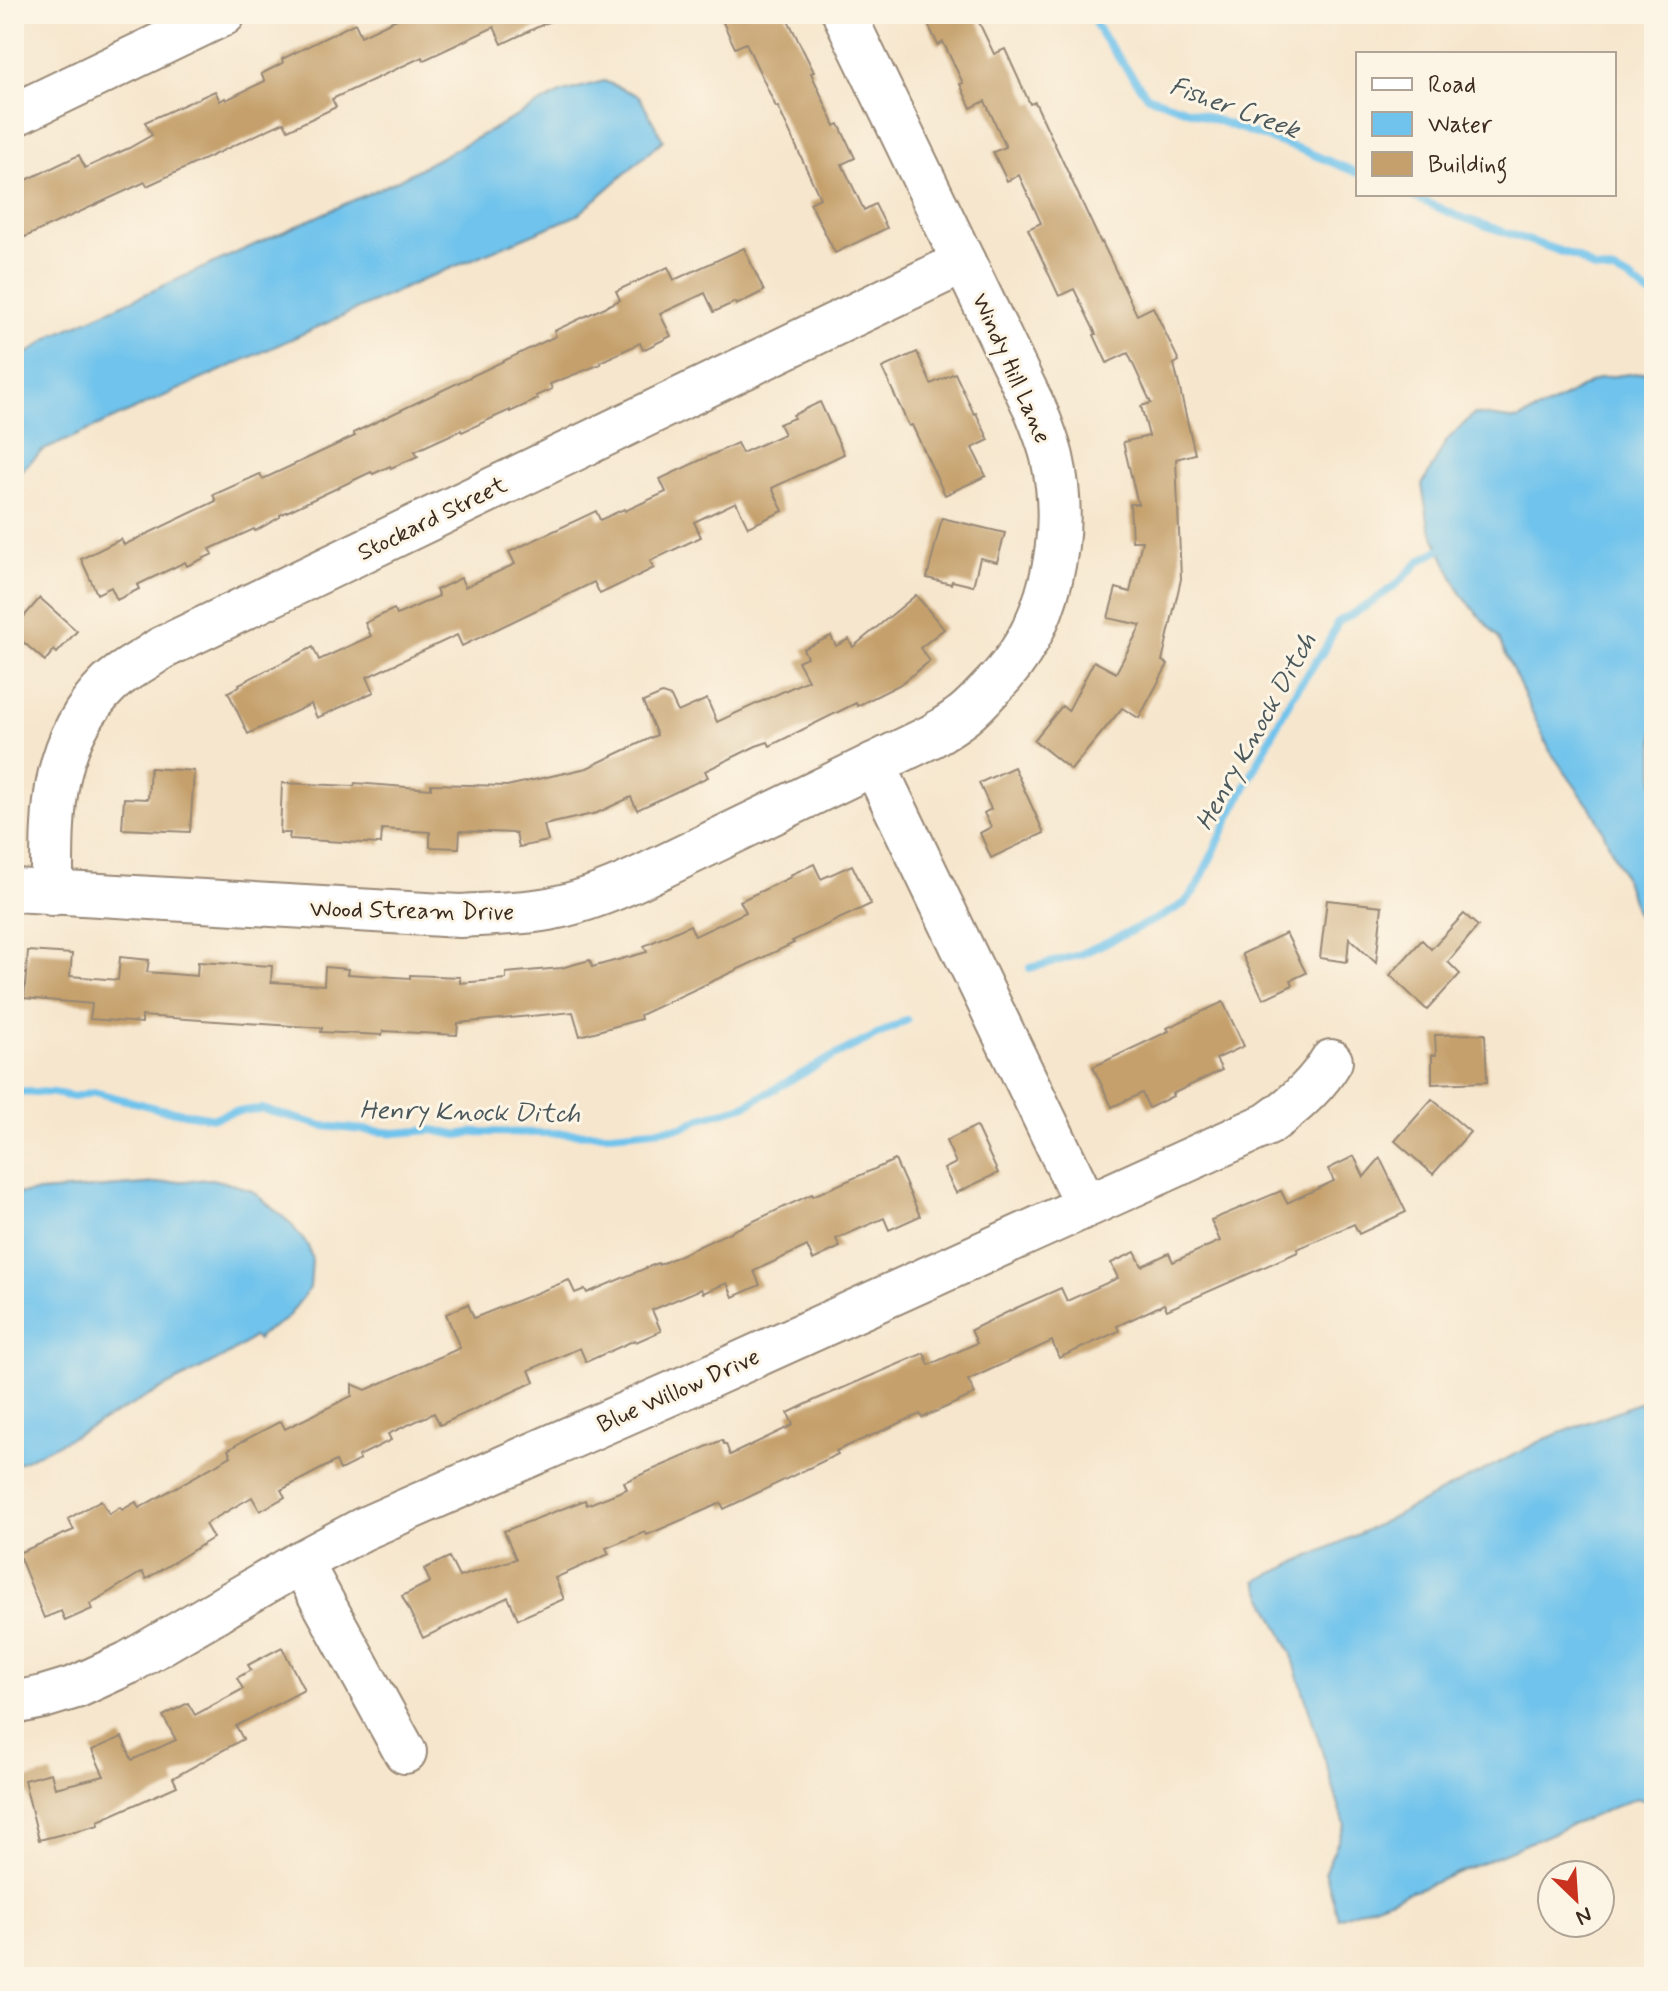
<svg xmlns="http://www.w3.org/2000/svg" width="1668" height="1991" font-family="Mynerve,sans-serif">
<style>
.water{fill:#70c3ec;stroke:#567685;stroke-width:2}
.lines{fill:none;stroke-linecap:round;stroke-linejoin:round}
.stream{stroke:#70c3ec;stroke-width:8}
.building{fill:#c5a06c}
.minor-casing{stroke:#988876;stroke-width:46}
.minor{stroke:#fff;stroke-width:42}
.labels{text-anchor:middle;stroke-width:6;stroke-linejoin:round;paint-order:stroke}
.street-label{font-size:24px;fill:#3b2a1e;stroke:#fcf5e5}
.water-label{font-size:26px;font-style:italic;fill:#4b585c;stroke:#fcf5e5}
</style>
<rect width="100%" height="100%" fill="#fcf5e5"/>
<filter id="ink" filterUnits="userSpaceOnUse"><feTurbulence type="fractalNoise" baseFrequency=".0125" numOctaves="2"/><feDisplacementMap in="SourceGraphic" scale="16" xChannelSelector="R" yChannelSelector="G"/><feConvolveMatrix kernelMatrix="1 2 1 2 8 2 1 2 1" color-interpolation-filters="sRGB"/></filter>
<filter id="wash" filterUnits="userSpaceOnUse"><feTurbulence type="fractalNoise" baseFrequency=".006" numOctaves="4" result="noise"/><feDisplacementMap in="SourceGraphic" scale="32" xChannelSelector="R" yChannelSelector="G"/><feGaussianBlur stdDeviation="1.8" result="paint"/><feColorMatrix in="noise" values="0 0 0 0 0 0 0 0 0 0 0 0 0 0 0 0 0 1.4 0 .05"/><feComposite in="paint" operator="in"/></filter>
<g filter="url(#wash)">
<rect width="100%" height="100%" fill="#f6e6cd"/>
<g class="water">
<polygon points="604,81 639,96 663,140 578,215 420,281 42,451 14,477 14,363 54,335 396,181 560,93"/>
<polygon points="1654,371 1654,964 1624,877 1596,816 1550,751 1498,638 1461,594 1429,526 1422,485 1447,440 1474,414 1517,420 1552,404 1599,378"/>
<path d="M211 1179 236 1185 252 1191 290 1223 308 1246 312 1260 310 1288 286 1319 260 1335 258 1340 253 1337C228 1358 195 1371 167 1386 117 1413 66 1442 14 1465V1194Z"/>
<polygon points="1654,1397 1654,1803 1636,1798 1428,1885 1338,1918 1325,1871 1345,1825 1291,1652 1256,1581 1367,1530 1545,1439"/>
</g>
<g class="lines">
<g class="stream">
<polyline points="1091,14 1101,34 1147,96 1302,150 1358,173"/>
<polyline points="1407,194 1455,215 1577,257 1594,269 1614,272 1631,280 1648,294 1654,293"/>
<polyline points="1030,968 1079,955 1163,916 1185,903 1197,887 1229,819 1291,698 1326,647 1338,622 1368,605 1397,584 1420,561 1449,544"/>
<polyline points="14,1091 54,1093 74,1097 94,1092 160,1109 214,1118 231,1112 262,1109 323,1126 395,1133 433,1130 458,1135 475,1132 611,1134 684,1127 701,1118 744,1106 834,1056 907,1020"/>
</g>
</g>
<g id="blocks">
<g class="building">
<polygon points="407,14 565,14 502,44 494,27 424,60 422,57 332,99 336,107 288,130 284,122 147,186 145,182 14,242 14,186 79,155 85,168 129,148 152,135 145,122 215,91 220,101 225,98 226,100 265,81 261,74 283,63 282,59 355,23 361,36"/>
<polygon points="719,14 785,14 814,72 811,73 835,126 839,124 855,158 842,164 864,210 875,204 887,228 835,253 810,203 820,198 778,107 776,107 746,43 735,48"/>
<polygon points="923,14 975,14 994,54 1005,49 1030,104 1035,102 1101,243 1102,242 1137,315 1153,307 1179,361 1174,364 1195,454 1176,459 1181,579 1162,661 1168,664 1139,718 1122,708 1071,770 1034,740 1062,706 1068,711 1094,661 1116,673 1141,625 1108,618 1116,588 1130,592 1142,541 1132,541 1130,504 1138,504 1123,442 1149,436 1141,406 1151,403 1128,353 1107,363 1094,335 1096,334 1074,289 1059,296 1028,229 1041,223 1019,175 1007,181 993,152 1006,147 985,101 971,108 960,84 963,83 943,42 938,45"/>
<polygon points="744,248 764,291 736,305 735,302 714,312 705,293 660,314 671,336 643,350 640,343 600,362 601,364 550,384 552,389 536,396 538,399 510,412 510,410 462,432 461,430 415,451 418,456 391,468 390,466 373,474 371,472 280,515 280,517 255,531 254,529 210,549 213,554 187,566 185,562 137,585 139,589 117,600 111,587 97,594 81,559 121,539 124,545 216,501 213,495 260,474 263,479 355,436 353,433 556,336 554,331 620,300 616,291 668,267 674,280"/>
<polygon points="917,352 931,384 955,373 974,414 976,413 989,440 972,448 986,476 945,495 912,425 909,426 882,368"/>
<polygon points="820,402 844,454 772,488 783,511 748,527 736,502 694,522 701,537 650,561 654,568 600,594 594,582 462,646 457,635 367,677 374,692 317,718 311,704 248,734 228,692 240,686 239,684 313,647 319,660 371,636 365,623 394,609 397,615 439,596 436,590 461,578 465,587 515,564 509,552 596,511 600,520 624,509 625,511 666,492 660,479 737,443 742,453 784,434 779,424 794,418 793,415"/>
<polygon points="942,518 1005,533 997,562 980,558 973,586 952,581 951,584 927,578"/>
<polygon points="916,595 944,629 920,648 930,661 899,685 857,706 856,703 770,746 768,742 756,746 705,771 708,777 637,810 631,797 597,813 544,825 548,841 519,847 516,833 460,831 459,848 430,847 430,832 382,829 381,844 289,839 290,833 280,833 282,783 354,786 355,783 431,789 431,784 507,786 587,768 657,735 643,702 662,694 671,697 678,712 707,699 717,722 808,680 798,661 807,657 803,649 831,636 836,646 849,639 853,647"/>
<polygon points="40,598 77,631 57,653 54,650 45,661 14,634 14,628"/>
<polygon points="1014,767 1044,833 991,858 980,833 991,827 984,813 991,809 979,783"/>
<polygon points="150,768 194,771 190,832 122,829 124,798 148,799"/>
<polygon points="814,864 821,879 852,865 871,904 792,941 794,943 640,1015 641,1019 580,1036 573,1012 458,1023 457,1035 383,1031 382,1035 321,1032 322,1028 142,1016 142,1023 90,1019 92,1004 24,998 28,951 72,954 70,976 118,980 120,957 149,960 147,972 197,976 198,962 272,966 271,982 324,985 325,967 348,969 347,974 410,978 410,975 460,977 460,983 506,979 506,973 561,968 590,960 592,967 647,952 644,946 690,925 695,936 746,912 740,901 791,877 790,875"/>
<polygon points="1327,900 1382,906 1376,963 1349,938 1347,962 1320,958"/>
<polygon points="1464,914 1478,926 1448,962 1460,974 1427,1010 1390,975 1422,940 1431,949"/>
<polygon points="1286,933 1306,973 1291,980 1293,985 1263,999 1242,954"/>
<polygon points="1223,1002 1244,1046 1216,1059 1222,1070 1172,1094 1173,1096 1149,1108 1142,1093 1112,1107 1093,1067 1169,1031 1167,1028"/>
<polygon points="1485,1034 1487,1082 1432,1084 1432,1055 1436,1055 1435,1035"/>
<polygon points="1432,1099 1470,1132 1433,1174 1395,1141"/>
<polygon points="976,1126 998,1173 956,1193 944,1169 956,1163 946,1141"/>
<polygon points="1354,1156 1364,1177 1380,1158 1406,1212 1359,1234 1354,1224 1297,1249 1298,1252 1167,1310 1164,1304 1117,1326 1119,1331 1059,1358 1052,1341 968,1380 975,1394 922,1418 920,1414 836,1451 838,1454 724,1509 721,1503 647,1535 645,1532 606,1548 609,1554 555,1578 564,1599 518,1619 508,1597 423,1638 402,1596 430,1582 424,1569 449,1557 459,1577 516,1559 504,1531 585,1500 587,1505 627,1489 624,1482 722,1440 724,1444 726,1444 730,1455 793,1425 788,1413 815,1400 924,1353 929,1365 977,1343 971,1330 1016,1308 1061,1288 1067,1301 1118,1278 1111,1263 1135,1252 1142,1266 1169,1253 1173,1262 1220,1241 1211,1220 1281,1191 1287,1203 1334,1181 1328,1169"/>
<polygon points="895,1160 920,1216 889,1230 884,1218 836,1239 840,1247 813,1260 807,1246 754,1271 760,1285 733,1297 727,1283 703,1293 701,1289 652,1310 661,1331 636,1342 635,1340 586,1362 580,1348 529,1370 534,1382 440,1425 434,1413 388,1434 391,1440 359,1456 360,1460 340,1470 336,1461 281,1490 285,1497 260,1511 252,1497 205,1524 213,1538 146,1579 142,1572 90,1604 92,1609 65,1621 61,1611 44,1618 18,1553 74,1530 68,1519 101,1500 109,1514 120,1507 122,1510 136,1502 139,1508 231,1456 228,1450 239,1443 281,1421 285,1429 352,1396 352,1384 366,1390 460,1348 446,1314 468,1304 474,1318 569,1280 575,1293 585,1289 587,1293 658,1263 659,1265 812,1194 813,1196"/>
<polygon points="282,1647 304,1690 236,1726 243,1739 173,1778 177,1786 98,1821 99,1825 39,1840 24,1780 51,1773 55,1788 104,1776 92,1750 122,1737 132,1760 176,1740 163,1716 188,1703 195,1715 243,1689 237,1678 251,1670 248,1665"/>
</g>
</g>
</g>
<g filter="url(#ink)">
<use href="#blocks" fill-opacity="0" stroke="#988876" stroke-width="2"/>
<g class="lines">
<g class="minor-casing">
<g id="minor">
<polyline points="14,115 224,14"/>
<polyline points="874,764 1086,1205"/>
<path d="M14 890 460 916C488 914 515 914 542 910 576 905 609 892 639 878L932 736C941 730 950 725 958 719 972 710 982 697 993 686 1051 628 1070 535 1052 457 1048 441 1042 426 1036 411L844 14"/>
<path d="M52 894C52 816 49 743 109 684 126 668 143 662 160 649L964 262"/>
<polyline points="301,1562 405,1752"/>
<path d="M14 1703 43 1697 76 1687 128 1663 301 1562 363 1529 711 1376 1268 1124C1292 1107 1316 1087 1331 1061"/>
</g>
</g>
<use href="#minor" class="minor"/>
</g>
</g>
<g class="labels">
<g class="street-label">
<text transform="translate(1012 368) rotate(66)" y="8">Windy Hill Lane</text>
<text transform="translate(432 518) rotate(-26)" y="8">Stockard Street</text>
<text transform="translate(412 910) rotate(1)" y="8">Wood Stream Drive</text>
<text transform="translate(678 1390) rotate(-24)" y="8">Blue Willow Drive</text>
</g>
<g class="water-label">
<text transform="translate(1235 107) rotate(20)" y="9">Fisher Creek</text>
<text transform="translate(1255 731) rotate(-61)" y="9">Henry Knock Ditch</text>
<text transform="translate(470 1111) rotate(1)" y="9">Henry Knock Ditch</text>
</g>
</g>
<rect width="1668" height="1991" fill="none" stroke="#fcf5e5" stroke-width="48"/>
<rect x="1356" y="52" width="260" height="144" fill="#fcf5e5" stroke="#afa495" stroke-width="2"/>
<rect x="1372" y="78" width="40" height="12" fill="#ffffff" stroke="#afa495" stroke-width="2"/>
<text x="1428" y="92" font-size="24" fill="#3b2a1e">Road</text>
<rect x="1372" y="112" width="40" height="24" fill="#70c3ec" stroke="#afa495" stroke-width="2"/>
<text x="1428" y="132" font-size="24" fill="#3b2a1e">Water</text>
<rect x="1372" y="152" width="40" height="24" fill="#c5a06c" stroke="#afa495" stroke-width="2"/>
<text x="1428" y="172" font-size="24" fill="#3b2a1e">Building</text>
<g transform="translate(1576 1899) rotate(155)"><circle r="38" fill="#fcf5e5" stroke="#afa495" stroke-width="2"/>
<path d="M0-6L14 30L0 20L-14 30Z" fill="#c8321e"/>
<text y="-12" font-size="22" font-weight="bold" text-anchor="middle" fill="#3b2a1e">N</text>
</g>
</svg>
